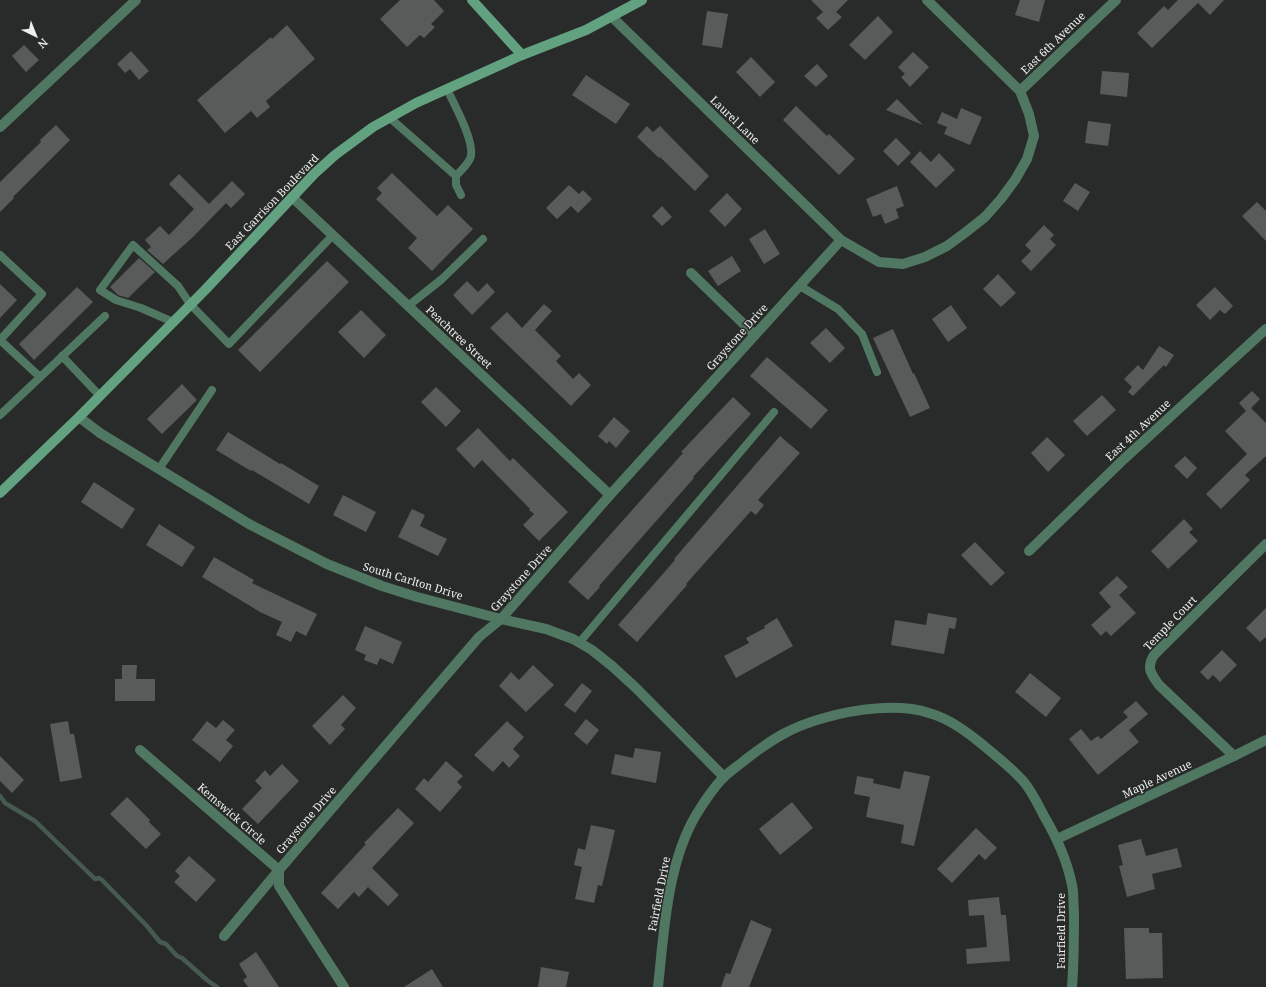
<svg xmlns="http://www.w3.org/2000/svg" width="1266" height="987" font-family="'Noto Serif',serif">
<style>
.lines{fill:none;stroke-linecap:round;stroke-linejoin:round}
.stream{stroke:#475a50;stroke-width:4.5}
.building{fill:#585b59}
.lane{stroke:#507762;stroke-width:8}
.street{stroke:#507762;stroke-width:10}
.secondary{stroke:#62a281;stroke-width:10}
.labels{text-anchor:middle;stroke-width:3;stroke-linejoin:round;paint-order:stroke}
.street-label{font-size:11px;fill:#edefee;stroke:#282b29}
</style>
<rect width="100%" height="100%" fill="#282b29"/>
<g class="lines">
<polyline class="stream" points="0,796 5,803 35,821 95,879 99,878 102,880 146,925 160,942 166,944 177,956 182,958 207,980 217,987"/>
</g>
<g class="building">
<polygon points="400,0 434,0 444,11 431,24 435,27 424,38 420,35 407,47 380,19"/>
<polygon points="811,0 848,0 836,12 842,17 828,30 816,18 823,12"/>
<polygon points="1020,0 1045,0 1039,22 1015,15"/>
<polygon points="1178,0 1224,0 1210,15 1198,3 1152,48 1137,33 1164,6 1168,10"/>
<polygon points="707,11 728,14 722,48 702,45"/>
<polygon points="878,16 893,32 865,60 849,45"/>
<polygon points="287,25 315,59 266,101 270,107 257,118 251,111 225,133 197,100 271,37 272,39"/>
<polygon points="24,45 39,60 26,72 12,56"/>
<polygon points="131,51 149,71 139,80 130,69 125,73 117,64"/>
<polygon points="913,52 929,67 910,87 901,77 905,74 898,67"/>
<polygon points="751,57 775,82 760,97 736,72"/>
<polygon points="817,64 828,76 816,87 804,76"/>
<polygon points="1102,71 1129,73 1127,97 1100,94"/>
<polygon points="586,75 630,104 616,124 572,95"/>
<polygon points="897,99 923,125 886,110"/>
<polygon points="796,106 827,136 829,134 855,159 839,175 783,120"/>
<polygon points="961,108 982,117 970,145 944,134 947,127 937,123 942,112 957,119"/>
<polygon points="1088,121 1111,124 1108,146 1085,143"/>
<polygon points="56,125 70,140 13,197 14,198 0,212 0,182 41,142 40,140"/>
<polygon points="647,126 653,132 660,126 709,176 695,191 660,157 659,158 637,137"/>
<polygon points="896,138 911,153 898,166 883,151"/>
<polygon points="920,151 931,162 939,153 955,170 936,188 910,162"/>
<polygon points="392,173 437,216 448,205 473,229 432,271 408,248 417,238 376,199 382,193 377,188"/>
<polygon points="179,174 209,204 232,181 245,194 231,208 226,203 194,236 163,264 147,250 151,247 145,240 160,226 169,235 194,209 169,184"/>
<polygon points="1075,183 1090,192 1078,211 1063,201"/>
<polygon points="569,185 579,194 583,190 592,199 578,213 571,206 557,219 546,208"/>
<polygon points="897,186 904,206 896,209 899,218 885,224 881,214 873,217 866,199"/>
<polygon points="727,193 742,209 725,227 709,211"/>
<polygon points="1257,202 1266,211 1266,241 1242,216"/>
<polygon points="662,206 672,217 662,226 652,216"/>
<polygon points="1044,225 1054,235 1050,239 1056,245 1031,271 1021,261 1031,251 1025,245"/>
<polygon points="765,229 780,254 764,264 749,239"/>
<polygon points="732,256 741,271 718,286 708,271"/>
<polygon points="139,258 155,272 128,298 118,295 110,287"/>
<polygon points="327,261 349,282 260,372 238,350"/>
<polygon points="998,274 1016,293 1001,307 983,289"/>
<polygon points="467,281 478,292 487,283 495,292 472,315 453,295"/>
<polygon points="0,284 17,300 0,318"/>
<polygon points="77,287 93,302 34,360 19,344"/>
<polygon points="1215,287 1233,306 1225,314 1220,310 1210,320 1196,305"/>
<polygon points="544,304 552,311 535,330 561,356 556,361 573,379 579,373 591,385 571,406 490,328 507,312 522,328"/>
<polygon points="951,305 967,328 948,342 932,319"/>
<polygon points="361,310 386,335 364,358 338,332"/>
<polygon points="826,328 845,348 830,363 810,343"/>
<polygon points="893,329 913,374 914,373 930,408 910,417 873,338"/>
<polygon points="1159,346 1174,355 1166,367 1164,365 1133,396 1128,392 1132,387 1124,379 1138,365 1143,370"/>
<polygon points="767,357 828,410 811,429 750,376"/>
<polygon points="182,384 197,400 162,434 147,419"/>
<polygon points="436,387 461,411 446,427 421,402"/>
<polygon points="1252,391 1260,399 1251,408 1266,423 1266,456 1245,475 1250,480 1221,509 1206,494 1247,454 1225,431 1246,411 1239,403"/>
<polygon points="1102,395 1116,410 1087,436 1073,421"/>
<polygon points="733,397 751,414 693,477 694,478 599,586 600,587 588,600 568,582 683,453 681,452"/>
<polygon points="614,417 630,431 616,448 609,441 607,444 598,436"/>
<polygon points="478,428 510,461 513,458 568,512 539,541 523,525 534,514 529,510 530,509 482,460 474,468 456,449"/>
<polygon points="228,432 280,464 281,463 319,486 309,504 252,470 251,471 216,450"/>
<polygon points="780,436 800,453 758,500 764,505 756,515 751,511 686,584 687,585 637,642 618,625 675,560 674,559"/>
<polygon points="1047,437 1065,455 1048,472 1031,453"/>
<polygon points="1185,456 1197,468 1187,479 1174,466"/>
<polygon points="94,482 135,509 122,529 81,502"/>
<polygon points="343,495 376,512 366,532 333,515"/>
<polygon points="412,509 425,515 420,526 447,539 438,556 398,537"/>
<polygon points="1184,519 1193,529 1189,532 1198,541 1168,569 1151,551"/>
<polygon points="159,524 195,547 182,567 146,545"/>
<polygon points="975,542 1005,573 991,586 961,555"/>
<polygon points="214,557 254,580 252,583 317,614 306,636 296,631 291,642 276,635 282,622 260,612 202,577"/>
<polygon points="1117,576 1128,587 1119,595 1136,613 1111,636 1106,631 1101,636 1091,625 1111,607 1099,593"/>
<polygon points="1266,608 1266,637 1260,642 1246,628"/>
<polygon points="928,613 957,618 955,629 949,628 944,654 891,645 895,620 926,625"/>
<polygon points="777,618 793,646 736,678 724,656 749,643 746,638 765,628 764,626"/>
<polygon points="365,626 402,642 393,664 380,658 377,665 364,660 366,655 355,650"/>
<polygon points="1222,650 1237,665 1220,682 1213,675 1208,680 1200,672"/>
<polygon points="122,665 137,665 136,679 155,679 155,701 115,701 115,679 122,679"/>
<polygon points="533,665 554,685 526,712 499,686 511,672 519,680"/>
<polygon points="1030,673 1061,698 1046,717 1015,692"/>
<polygon points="582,683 592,691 575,713 564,705"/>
<polygon points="343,695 356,708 341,725 345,729 330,745 312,726"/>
<polygon points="1136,701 1148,714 1129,730 1139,742 1098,775 1069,739 1081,729 1091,741 1098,736 1101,739 1128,717 1123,712"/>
<polygon points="586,719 599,730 587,745 574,734"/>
<polygon points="223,720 235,730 226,740 233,746 220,762 192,740 207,721 216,728"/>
<polygon points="68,721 70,734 74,734 82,778 60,782 50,724"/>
<polygon points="507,721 524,737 513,749 520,756 509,768 503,761 493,772 474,755"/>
<polygon points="635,748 661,752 656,783 611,774 615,754 633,758"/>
<polygon points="0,756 24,780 12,793 0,781"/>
<polygon points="446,761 463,776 457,782 462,787 440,812 415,789 424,778 428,782"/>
<polygon points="282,764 299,781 258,824 242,809 262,788 255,781 265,770 270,776"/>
<polygon points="904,771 930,776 914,846 901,843 904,825 866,817 870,797 854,794 857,776 874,779 873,783 900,789"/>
<polygon points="127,797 150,820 149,822 161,834 146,849 110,814"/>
<polygon points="792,802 813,828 780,855 759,829"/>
<polygon points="398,808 414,823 372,868 399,895 388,906 368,887 359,897 354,892 338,909 321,893 366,844 364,843"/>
<polygon points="591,825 615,830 602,886 598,885 594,903 575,899 582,867 574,865 578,848 585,850"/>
<polygon points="976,828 997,848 985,860 979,854 952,883 937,869"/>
<polygon points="1141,839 1146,856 1177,848 1182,867 1152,874 1155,889 1127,897 1119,866 1123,865 1118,845"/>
<polygon points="189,856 216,880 196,902 174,882 180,876 175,871"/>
<polygon points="999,897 1001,915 1006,915 1010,961 967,964 966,949 987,947 984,915 969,916 968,900"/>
<polygon points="751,920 772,929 749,987 721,987 726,973 730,974"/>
<polygon points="1124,928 1149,928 1149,933 1162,933 1163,978 1126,979"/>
<polygon points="256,952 279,987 248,987 243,980 247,977 239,964"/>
<polygon points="541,967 569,972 566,987 538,987"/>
<polygon points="432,969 443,987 404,987"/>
</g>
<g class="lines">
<g class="lane">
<path d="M447 89C454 104 474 140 471 156 469 164 461 170 456 176V185L461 195"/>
<polyline points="390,118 456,176"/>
<polyline points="0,255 42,294 0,340"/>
<polyline points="800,286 838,309 862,334 877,372"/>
<polyline points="408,306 442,279 483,239"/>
<polyline points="173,322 141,308 116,300 100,290 133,245 178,286 190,304 229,344 333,235"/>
<polyline points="0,340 40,377"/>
<polyline points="62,356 100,396"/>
<polyline points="0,415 105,316"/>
<polyline points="159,469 212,390"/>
<polyline points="579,643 774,412"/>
</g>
<g class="street">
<polyline points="612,17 841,240 879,262 903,264 925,257 947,246 966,232 985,217 1001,199 1015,180 1027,159 1034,136 1029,114 1020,91 927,0"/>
<polyline points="1020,91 1116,0"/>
<polyline points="0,127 136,0"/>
<polyline points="292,197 610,495"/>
<polyline points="691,273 755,335"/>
<polyline points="79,417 100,433 249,524 327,564 382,586 417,597 501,619 546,629 573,639 592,650 612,666 636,688 724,777"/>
<polyline points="1029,551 1124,459 1266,329"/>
<polyline points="140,750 279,870 279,886 344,987"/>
<path d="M1234 756 1159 685C1151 674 1146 668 1154 655L1266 544"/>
<polyline points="1057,839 1234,756 1266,740"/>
<polyline points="224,936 279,870 479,637 501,619 610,495 841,240"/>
<path d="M658 987C664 932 667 864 696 815 704 802 713 788 724 777 730 771 738 766 745 760 772 739 791 727 824 718 855 709 899 703 929 713 950 719 967 732 983 745 997 757 1012 768 1024 782 1032 792 1038 804 1044 816 1057 838 1067 860 1072 885 1074 893 1073 903 1074 912 1074 937 1074 962 1072 987"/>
</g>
<g class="secondary">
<polyline points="472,0 522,55"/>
<polyline points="0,493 79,417 205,290 314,174 335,155 373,127 416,103 522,55 586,30 642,0"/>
</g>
</g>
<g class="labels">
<g class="street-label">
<text transform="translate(1053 43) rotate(-44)" y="4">East 6th Avenue</text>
<text transform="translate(735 120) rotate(44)" y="4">Laurel Lane</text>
<text transform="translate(272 202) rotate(-46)" y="4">East Garrison Boulevard</text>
<text transform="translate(459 337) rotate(43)" y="4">Peachtree Street</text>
<text transform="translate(737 337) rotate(-48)" y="4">Graystone Drive</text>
<text transform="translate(1138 430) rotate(-43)" y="4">East 4th Avenue</text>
<text transform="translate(521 578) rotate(-48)" y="4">Graystone Drive</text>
<text transform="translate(413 581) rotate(17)" y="4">South Carlton Drive</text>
<text transform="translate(1170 623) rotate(-46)" y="4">Temple Court</text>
<text transform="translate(1157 779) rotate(-25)" y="4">Maple Avenue</text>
<text transform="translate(232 814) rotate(41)" y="4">Kemswick Circle</text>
<text transform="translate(306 820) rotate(-49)" y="4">Graystone Drive</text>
<text transform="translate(659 894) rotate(-79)" y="4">Fairfield Drive</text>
<text transform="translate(1061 931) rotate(-90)" y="4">Fairfield Drive</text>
</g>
</g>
<g transform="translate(36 36) rotate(137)" stroke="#282b29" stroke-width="3" paint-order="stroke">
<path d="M0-3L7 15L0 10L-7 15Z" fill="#edefee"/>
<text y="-6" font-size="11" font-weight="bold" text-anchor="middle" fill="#edefee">N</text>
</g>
</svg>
